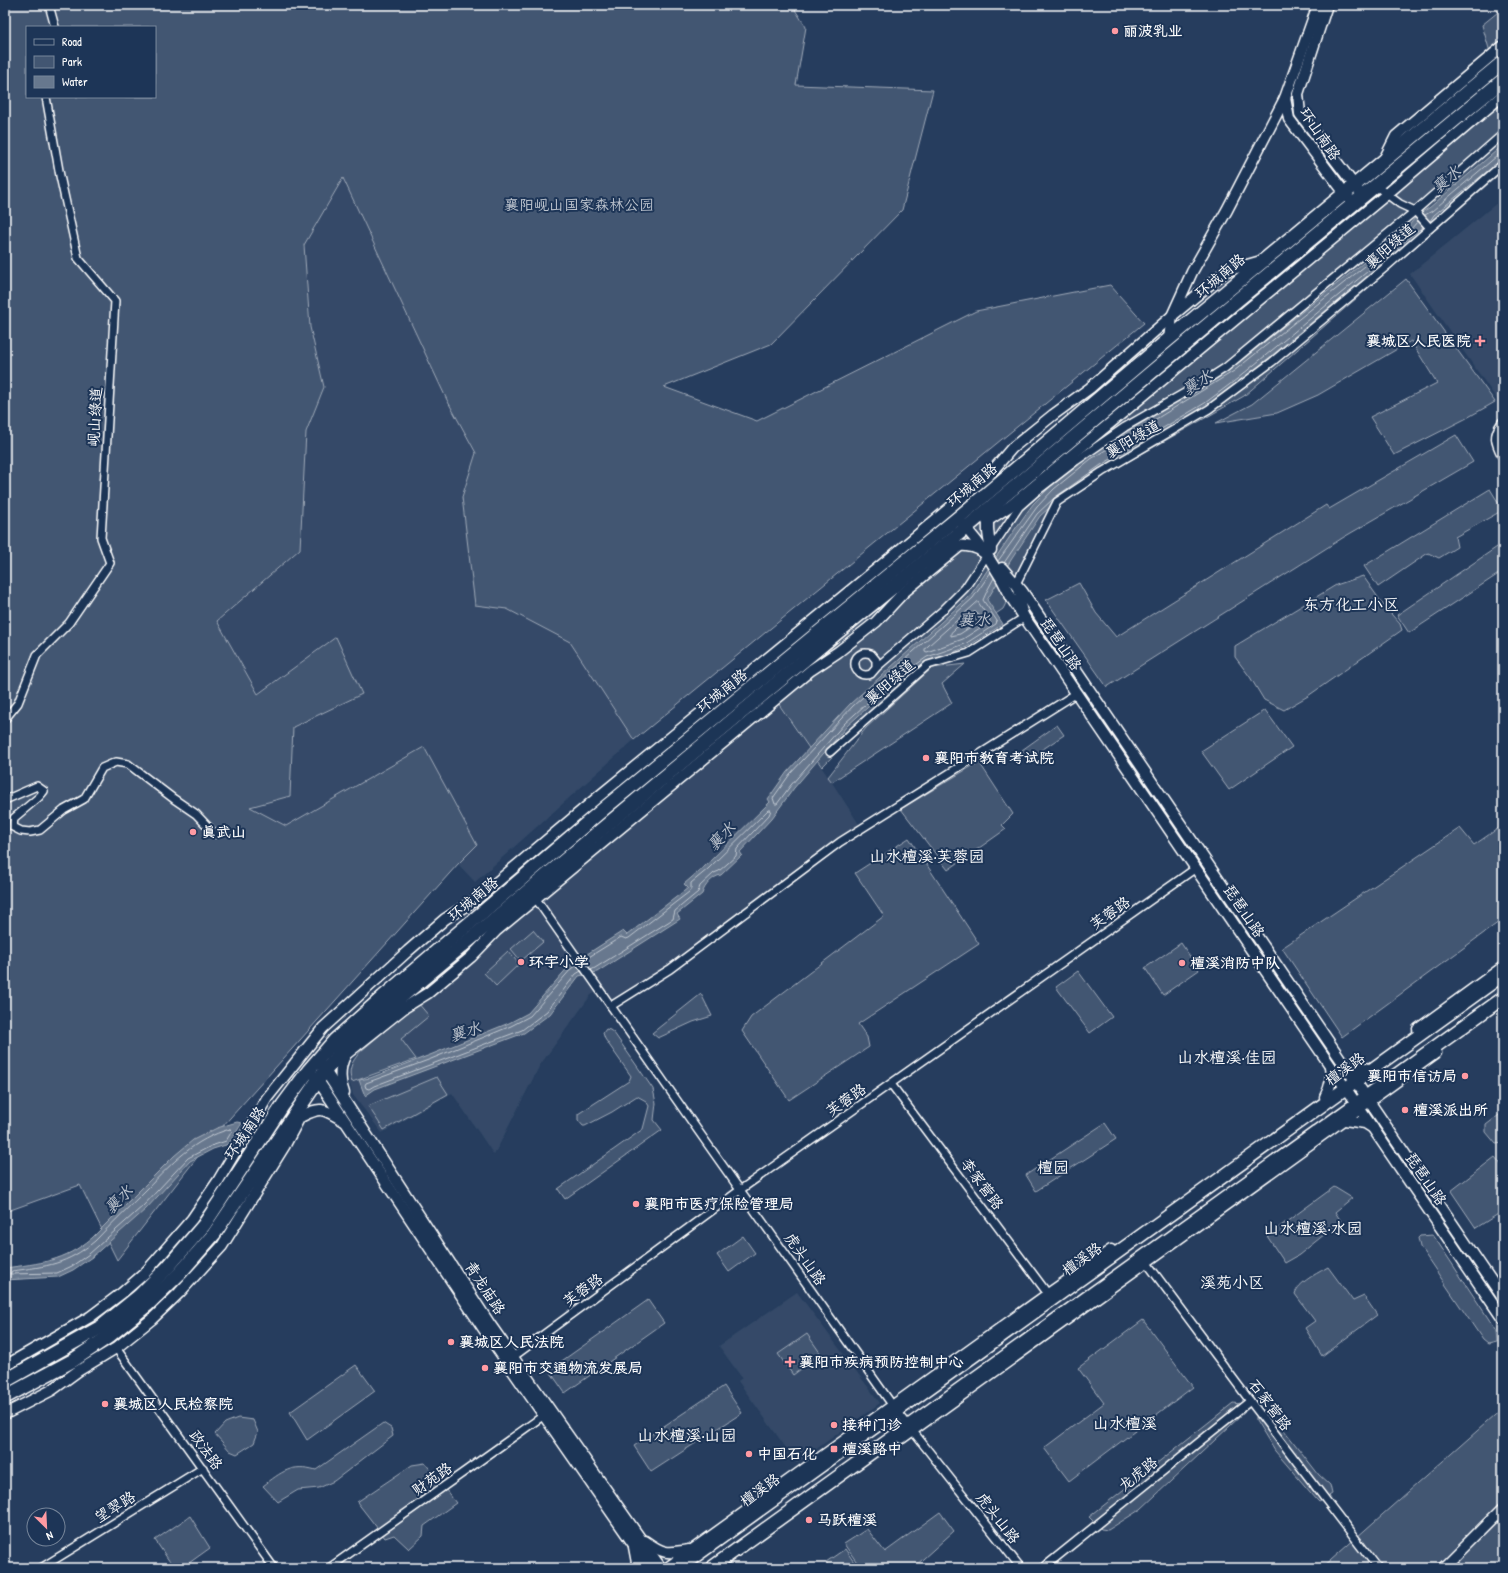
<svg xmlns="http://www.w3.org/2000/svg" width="1508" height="1573" font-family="'Patrick Hand','LXGW WenKai TC',sans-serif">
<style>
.built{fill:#344a68}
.green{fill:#425672;stroke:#a0aab8;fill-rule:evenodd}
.water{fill:#67788e;stroke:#a4aebb}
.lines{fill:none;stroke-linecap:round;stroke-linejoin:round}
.shore{stroke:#c2c9d2;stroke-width:1}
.street-casing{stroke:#fff;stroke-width:10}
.secondary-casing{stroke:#fff;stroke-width:13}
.primary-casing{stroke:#fff;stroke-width:15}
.highway-casing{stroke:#fff;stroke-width:16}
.street{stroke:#1d3557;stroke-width:7}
.secondary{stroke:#1d3557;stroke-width:10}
.primary{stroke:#1d3557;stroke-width:12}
.highway{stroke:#1d3557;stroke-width:13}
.poi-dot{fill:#ff9aa2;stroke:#1d3557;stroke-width:1.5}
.labels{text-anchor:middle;stroke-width:4;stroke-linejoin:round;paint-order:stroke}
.poi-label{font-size:15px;font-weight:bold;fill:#fff;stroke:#1d3557;text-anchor:start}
.street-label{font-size:15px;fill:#fff;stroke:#1d3557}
.park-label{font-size:15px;fill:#bdc4ce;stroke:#1d3557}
.water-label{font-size:16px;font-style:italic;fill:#bbc2cc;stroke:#1d3557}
.neighbourhood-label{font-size:16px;fill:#fff;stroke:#1d3557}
</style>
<rect width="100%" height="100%" fill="#263d5e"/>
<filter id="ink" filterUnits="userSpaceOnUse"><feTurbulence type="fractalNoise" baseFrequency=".025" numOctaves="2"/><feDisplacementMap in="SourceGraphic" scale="8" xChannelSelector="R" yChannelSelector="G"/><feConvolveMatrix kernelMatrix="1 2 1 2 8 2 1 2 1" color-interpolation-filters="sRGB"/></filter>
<g filter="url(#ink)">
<g class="built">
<polygon points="343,178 447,400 476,453 463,497 475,605 507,609 570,642 634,740 475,882 458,864 477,845 424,747 286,826 249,807 293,727 361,694 336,637 258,694 217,621 300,549 306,432 324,387 310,327 304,245"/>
<polygon points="1503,198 1503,408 1410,274"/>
<polygon points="775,700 833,784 862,829 670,969 611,1006 601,990 591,995 540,1065 494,1155 452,1093 382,1133 353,1095 347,1074 354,1059 526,910"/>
<polygon points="797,1292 880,1403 797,1463 738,1381 742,1378 719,1346"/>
</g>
<g class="green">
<path d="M5 5H792L806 27 796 85 933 90 902 210 771 344 664 387 757 421 976 311 1110 285 1144 323 634 740 570 642 507 609 475 605 462 497 476 453 447 400 343 178 304 245 310 327 324 387 306 432 300 549 217 621 258 694 336 637 362 694 293 727 290 796 250 807 286 826 424 747 477 845 458 864 213 1137 117 1260 80 1185 5 1212ZM27 27H155V97H27Z"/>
<polygon points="1503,8 1503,62 1495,69 1482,25"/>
<polygon points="1503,80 1503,171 1244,396 1057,502 1003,609 925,662 822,767 769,690"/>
<polygon points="1406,279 1495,402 1465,419 1394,455 1370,417 1437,383 1411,341 1318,395 1277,413 1216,423 1252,404"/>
<polygon points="1456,435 1473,462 1344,537 1107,687 1046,600 1079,583 1096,613 1116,637 1326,505 1329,509"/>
<polygon points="1490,489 1503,510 1455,537 1457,547 1439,558 1428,553 1378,587 1364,566"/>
<polygon points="1503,543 1503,571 1409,633 1397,615"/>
<polygon points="1363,576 1384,606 1400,624 1402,630 1308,696 1284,710 1264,700 1250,677 1235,657 1235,646 1336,585"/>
<polygon points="965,664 942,684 952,703 832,782 828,777 866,728 932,668"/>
<polygon points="1265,710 1292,747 1229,790 1201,751"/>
<polygon points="1057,725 1064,735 1028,759 1022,750"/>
<polygon points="979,762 1013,814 1002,825 1006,829 948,870 901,809"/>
<polygon points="1503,825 1503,919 1342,1037 1282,948 1460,828 1474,845"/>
<polygon points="909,838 979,944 858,1024 867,1037 869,1047 789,1100 742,1031 751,1017 884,916 855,873"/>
<polygon points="533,930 543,942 521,961 511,949"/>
<polygon points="1181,943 1199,970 1163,995 1145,968"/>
<polygon points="508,951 519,964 496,986 484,973"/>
<polygon points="1078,971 1112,1017 1090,1033 1056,987"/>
<polygon points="701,994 712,1016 693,1022 658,1038 652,1033"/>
<path d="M418 1003 429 1016 401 1039 416 1059 352 1082C347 1069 353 1060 361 1051Z"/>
<polygon points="606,1029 610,1030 614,1033 653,1089 656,1103 654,1120 662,1130 565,1199 558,1189 643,1129 649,1106 646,1101 637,1096 612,1112 585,1126 583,1126 578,1120 578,1114 629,1081 631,1076 605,1039 603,1033"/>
<polygon points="437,1077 448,1094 384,1130 368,1106"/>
<polygon points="1503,1112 1503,1143 1496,1144 1486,1132 1486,1125"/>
<polygon points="1105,1123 1116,1139 1036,1191 1026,1175"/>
<polygon points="1495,1157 1503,1167 1503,1211 1476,1228 1451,1191"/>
<polygon points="1334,1187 1352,1198 1335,1212 1341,1221 1299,1255 1285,1263 1267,1236"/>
<polygon points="1433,1235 1496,1330 1497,1342 1488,1344 1483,1340 1420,1247 1418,1238 1420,1236"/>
<polygon points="743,1236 755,1253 729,1272 717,1255"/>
<path d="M1328 1267 1353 1301 1364 1296 1377 1315 1322 1356 1305 1328 1315 1321 1295 1294C1298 1282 1318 1273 1328 1267Z"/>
<polygon points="648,1300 664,1323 565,1393 549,1370"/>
<polygon points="1143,1320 1193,1387 1069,1481 1044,1448 1104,1403 1078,1368"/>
<polygon points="807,1334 821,1354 793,1375 778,1354"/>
<polygon points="356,1365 375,1391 307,1440 290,1412"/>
<polygon points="724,1386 742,1413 651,1472 634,1446"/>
<polygon points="1233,1403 1240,1404 1245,1412 1141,1509 1108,1530 1101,1529 1089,1517"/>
<polygon points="1503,1408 1503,1568 1322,1568"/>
<polygon points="1264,1411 1270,1412 1319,1475 1330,1485 1332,1494 1319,1502 1317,1500 1275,1451 1256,1420 1256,1417"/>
<polygon points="238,1418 253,1420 258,1432 254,1443 237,1454 230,1451 215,1434 225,1423"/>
<path d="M383 1423 391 1428 393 1436 334 1481 319 1488 298 1490 278 1502 263 1486C281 1472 292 1463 316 1470Z"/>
<polygon points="425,1463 456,1503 424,1526 423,1536 409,1549 394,1535 385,1538 357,1502 412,1465"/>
<polygon points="940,1512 954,1531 913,1568 861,1568 844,1544 867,1529 885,1552"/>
<polygon points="190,1516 210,1548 182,1568 174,1568 155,1540"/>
<polygon points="845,1549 858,1568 831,1568 826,1562"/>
</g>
<g class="water">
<path d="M1503 145V163L1240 382 1208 407 1057 501 1040 516 1011 560 987 600 1003 624 967 647 929 661 888 689 847 726 794 788 772 818 740 852 742 855 721 875C713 876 704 886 702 894L677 914 680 919 597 972 579 976 550 1014 524 1033 375 1089 365 1096 359 1080 370 1078 430 1055 509 1023 528 1013 570 965 623 931 627 935 688 888 684 884 705 866 770 802 768 799 787 772 850 704 970 596 1013 532 1033 504 1051 486 1088 456 1232 368 1408 227 1418 214 1429 208Z"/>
<path d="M237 1122 242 1123 229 1144 213 1149 190 1161 146 1209 92 1257 73 1270 58 1277 5 1280V1268C41 1263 63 1262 92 1238L174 1156 193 1140 217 1128Z"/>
</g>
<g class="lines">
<g class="shore">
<polyline points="1425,215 1432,211 1503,151"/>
<polyline points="1430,221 1434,215 1501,160"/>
<polyline points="998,561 1037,507 1054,489 1091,459 1234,371 1410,230 1418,221"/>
<polyline points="1004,563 1037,514 1054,498 1101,465 1205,403 1237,379 1413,234 1423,227"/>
<polyline points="991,572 973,598 853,706 790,774 773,798 775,804 777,804 791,785 844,724 886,686 927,657 965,644 996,624 997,621 983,600 987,591 994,578"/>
<polygon points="978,602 990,620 989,622 963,639 927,652 925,651 925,649"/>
<polygon points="974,612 977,612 981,618 981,620 960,634 951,636 951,633"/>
<polyline points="584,960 621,937 626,939 629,938 689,892 691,889 691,883 708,869 768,810 771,810 769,815 737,849 736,856 719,871 714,873 700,886 698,892 675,911 673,919 595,968 591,970"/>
<polyline points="577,965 572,968 530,1016 511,1026 431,1059 366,1083 365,1085 366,1088 369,1089 374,1086 522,1030 547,1011 576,974 581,971"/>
<path d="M230 1129 232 1131 226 1141 211 1146 188 1158 143 1206 89 1254 72 1266 57 1273 10 1274 12 1271C48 1266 66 1265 95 1241 112 1223 130 1206 147 1189 172 1163 194 1139 230 1129Z"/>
</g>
<g class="street-casing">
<g id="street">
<polyline points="49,5 55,27"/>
<polyline points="1376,186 1400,204 1415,211 1430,228"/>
<path d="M876 667V660L871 654C849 647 850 681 871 674L877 667 942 611 965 588 1019 507 1036 492 1076 461 1125 427 1200 384 1225 368 1415 211 1503 134"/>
<polyline points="5,719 18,703 37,655 69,623 110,563 101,538 115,301 78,258 60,176 46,97"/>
<polyline points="830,752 928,665 969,653 1025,617 1016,584 1057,502 1102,472 1209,409 1272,362 1387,266 1503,164"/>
<polyline points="5,800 37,786 44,791 39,797 14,818 13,827 21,831 30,832 40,830 64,810 84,799 102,768 116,762 128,764 174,799 196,814 215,834"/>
<polyline points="536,899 699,1132 893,1406 1021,1568"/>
<polyline points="611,1006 670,969 840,842 1077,693"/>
<polyline points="891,1084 1051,1298"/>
<polyline points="1144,1259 1250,1401 1378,1568"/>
<polyline points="116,1348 274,1568"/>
<polyline points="513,1357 740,1190 1196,868"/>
<polyline points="41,1568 203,1468"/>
<polyline points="329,1568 547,1413"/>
<polyline points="1043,1568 1250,1401"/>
</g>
</g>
<g class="secondary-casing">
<g id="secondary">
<polyline points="1318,5 1285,98 1289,119 1353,204"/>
<polyline points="1327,5 1298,94 1300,114 1358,190"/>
<polyline points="1385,158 1396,136 1503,46"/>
<polyline points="1169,339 1172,316 1192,272 1227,210 1285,98"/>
<path d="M1503 423C1494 436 1496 441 1503 455"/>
<path d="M989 515C986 527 989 539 991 550"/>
<polyline points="987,521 1010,506 1387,194 1503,95"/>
<path d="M961 522C982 546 999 571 1012 599L1503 1319"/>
<path d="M954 545C964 546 975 545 984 553"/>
<polyline points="1002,568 1022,591 1503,1298"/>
<polyline points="1418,1029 1503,967"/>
<polyline points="345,1055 404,1008 428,993 471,957 496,931 811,670 838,652 876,622 903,593 960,546"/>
<polyline points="1346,1063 1356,1069 1366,1068"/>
<polyline points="322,1066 489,1323 661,1568"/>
<polyline points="315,1076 483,1328 650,1568"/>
<path d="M344 1093C339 1079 339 1064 348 1051"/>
<path d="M1325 1097C1331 1086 1332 1078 1330 1066"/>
<path d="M294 1120C320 1108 318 1105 344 1121"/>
<polyline points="1345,1120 1365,1123 1373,1128"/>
<polyline points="5,1366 90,1317 122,1293 145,1273 192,1219 218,1181 267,1098 323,1028 408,951 445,919 478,898 598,797 890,558 989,475 1012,448 1053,415 1090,388 1172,316 1226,271 1261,261"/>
<polyline points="5,1414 52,1390 78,1371 116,1348 152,1319 179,1293 222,1246 285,1145 300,1117"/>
<polyline points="902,1438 1436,1053"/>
<path d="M645 1541C663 1554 667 1554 689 1550"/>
<polyline points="634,1547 638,1568"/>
<polyline points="667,1568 1048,1294 1111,1250"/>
<polyline points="1443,1568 1503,1508"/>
</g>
</g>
<g class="primary-casing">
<g id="primary">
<polyline points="679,1568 1503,975"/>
<polyline points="711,1568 1503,998"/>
</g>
</g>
<g class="highway-casing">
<g id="highway">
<polyline points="5,1381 101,1327 139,1296 168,1267 204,1225 283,1105 309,1070 335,1040 383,997 607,806 965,512 1169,339 1503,62"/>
<polyline points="5,1397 72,1361 108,1337 147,1305 180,1273 214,1234 318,1080 343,1049 389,1007 839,631 973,522 1235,302 1503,80"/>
</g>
</g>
<use href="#street" class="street"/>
<use href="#secondary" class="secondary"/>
<use href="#primary" class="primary"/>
<use href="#highway" class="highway"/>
</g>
</g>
<g class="poi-dot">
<circle cx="1115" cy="31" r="4"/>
<path d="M1478 335h4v4h4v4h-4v4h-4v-4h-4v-4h4z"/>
<circle cx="926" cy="758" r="4"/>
<circle cx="193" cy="832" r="4"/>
<circle cx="521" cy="962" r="4"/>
<circle cx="1182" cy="963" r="4"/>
<circle cx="1465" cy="1076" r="4"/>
<circle cx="1405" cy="1110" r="4"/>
<circle cx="636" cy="1204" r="4"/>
<circle cx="451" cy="1342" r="4"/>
<path d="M788 1356h4v4h4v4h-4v4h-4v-4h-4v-4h4z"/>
<circle cx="485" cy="1368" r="4"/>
<circle cx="105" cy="1404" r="4"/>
<circle cx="834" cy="1425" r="4"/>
<rect x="830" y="1445" width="8" height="8" rx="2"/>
<circle cx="749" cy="1454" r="4"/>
<circle cx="809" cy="1520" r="4"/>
</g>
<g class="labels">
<g class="poi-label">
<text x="1123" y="36">丽波乳业</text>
<text x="1471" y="346" text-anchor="end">襄城区人民医院</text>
<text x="934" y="763">襄阳市教育考试院</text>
<text x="201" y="837">真武山</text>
<text x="529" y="967">环宇小学</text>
<text x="1190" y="968">檀溪消防中队</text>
<text x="1457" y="1081" text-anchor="end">襄阳市信访局</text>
<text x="1413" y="1115">檀溪派出所</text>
<text x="644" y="1209">襄阳市医疗保险管理局</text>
<text x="459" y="1347">襄城区人民法院</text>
<text x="799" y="1367">襄阳市疾病预防控制中心</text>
<text x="493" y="1373">襄阳市交通物流发展局</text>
<text x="113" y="1409">襄城区人民检察院</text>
<text x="842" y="1430">接种门诊</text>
<text x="842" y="1454">檀溪路中</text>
<text x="757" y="1459">中国石化</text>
<text x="817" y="1525">马跃檀溪</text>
</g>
<g class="street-label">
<text transform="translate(1320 134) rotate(56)" y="5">环山南路</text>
<text transform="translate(1390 246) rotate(-41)" y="5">襄阳绿道</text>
<text transform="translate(1220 276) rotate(-40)" y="5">环城南路</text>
<text transform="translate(95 417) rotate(-87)" y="5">岘山绿道</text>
<text transform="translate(1133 439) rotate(-30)" y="5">襄阳绿道</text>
<text transform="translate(972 485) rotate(-40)" y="5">环城南路</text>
<text transform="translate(1061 644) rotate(56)" y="5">琵琶山路</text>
<text transform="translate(890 682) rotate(-41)" y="5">襄阳绿道</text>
<text transform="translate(722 691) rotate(-39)" y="5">环城南路</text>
<text transform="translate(473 899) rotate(-40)" y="5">环城南路</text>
<text transform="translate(1244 911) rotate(56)" y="5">琵琶山路</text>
<text transform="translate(1110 913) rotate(-35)" y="5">芙蓉路</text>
<text transform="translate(1345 1069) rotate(-36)" y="5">檀溪路</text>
<text transform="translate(846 1100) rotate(-35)" y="5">芙蓉路</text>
<text transform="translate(245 1133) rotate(-56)" y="5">环城南路</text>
<text transform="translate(1426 1179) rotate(56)" y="5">琵琶山路</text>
<text transform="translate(982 1184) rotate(53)" y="5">李家营路</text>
<text transform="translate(805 1259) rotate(55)" y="5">虎头山路</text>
<text transform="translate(1082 1259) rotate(-36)" y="5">檀溪路</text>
<text transform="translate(485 1288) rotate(57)" y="5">青龙庙路</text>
<text transform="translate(583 1290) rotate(-36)" y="5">芙蓉路</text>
<text transform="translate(1270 1405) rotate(53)" y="5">石家营路</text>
<text transform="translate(206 1450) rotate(54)" y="5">政法路</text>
<text transform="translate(1138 1474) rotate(-39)" y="5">龙虎路</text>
<text transform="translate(432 1479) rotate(-35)" y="5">财苑路</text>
<text transform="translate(760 1490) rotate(-36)" y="5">檀溪路</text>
<text transform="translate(115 1507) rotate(-32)" y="5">望翠路</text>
<text transform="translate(998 1518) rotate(52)" y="5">虎头山路</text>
</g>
<g class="park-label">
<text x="579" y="210">襄阳岘山国家森林公园</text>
</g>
<g class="water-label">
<text transform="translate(1446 179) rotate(-40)" y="6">襄水</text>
<text transform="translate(1197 382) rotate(-33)" y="6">襄水</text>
<text x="974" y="625">襄水</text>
<text transform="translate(721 836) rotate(-45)" y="6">襄水</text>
<text transform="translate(465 1031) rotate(-17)" y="6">襄水</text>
<text transform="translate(118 1199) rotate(-44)" y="6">襄水</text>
</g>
<g class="neighbourhood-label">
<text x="1351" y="610">东方化工小区</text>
<text x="927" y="862">山水檀溪·芙蓉园</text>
<text x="1227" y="1063">山水檀溪·佳园</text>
<text x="1053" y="1173">檀园</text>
<text x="1313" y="1234">山水檀溪·水园</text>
<text x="1232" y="1288">溪苑小区</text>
<text x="1125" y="1429">山水檀溪</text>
<text x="687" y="1441">山水檀溪·山园</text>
</g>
</g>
<rect width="1508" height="1573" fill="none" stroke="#1d3557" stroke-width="20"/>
<rect x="10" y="10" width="1488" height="1553" fill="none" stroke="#fff" stroke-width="1.5" filter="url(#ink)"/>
<rect x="26" y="26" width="130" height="72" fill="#1d3557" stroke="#77869a"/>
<rect x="34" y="39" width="20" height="6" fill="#1d3557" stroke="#77869a"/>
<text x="62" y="46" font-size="12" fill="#ffffff">Road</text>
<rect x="34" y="56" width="20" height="12" fill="#425672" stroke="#77869a"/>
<text x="62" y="66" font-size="12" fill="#ffffff">Park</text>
<rect x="34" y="76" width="20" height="12" fill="#67788e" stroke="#77869a"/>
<text x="62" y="86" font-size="12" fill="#ffffff">Water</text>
<g transform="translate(46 1527) rotate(156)"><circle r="19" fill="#1d3557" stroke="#77869a"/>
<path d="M0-3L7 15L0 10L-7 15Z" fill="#ff9aa2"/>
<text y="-6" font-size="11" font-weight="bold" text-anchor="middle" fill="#ffffff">N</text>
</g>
</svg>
